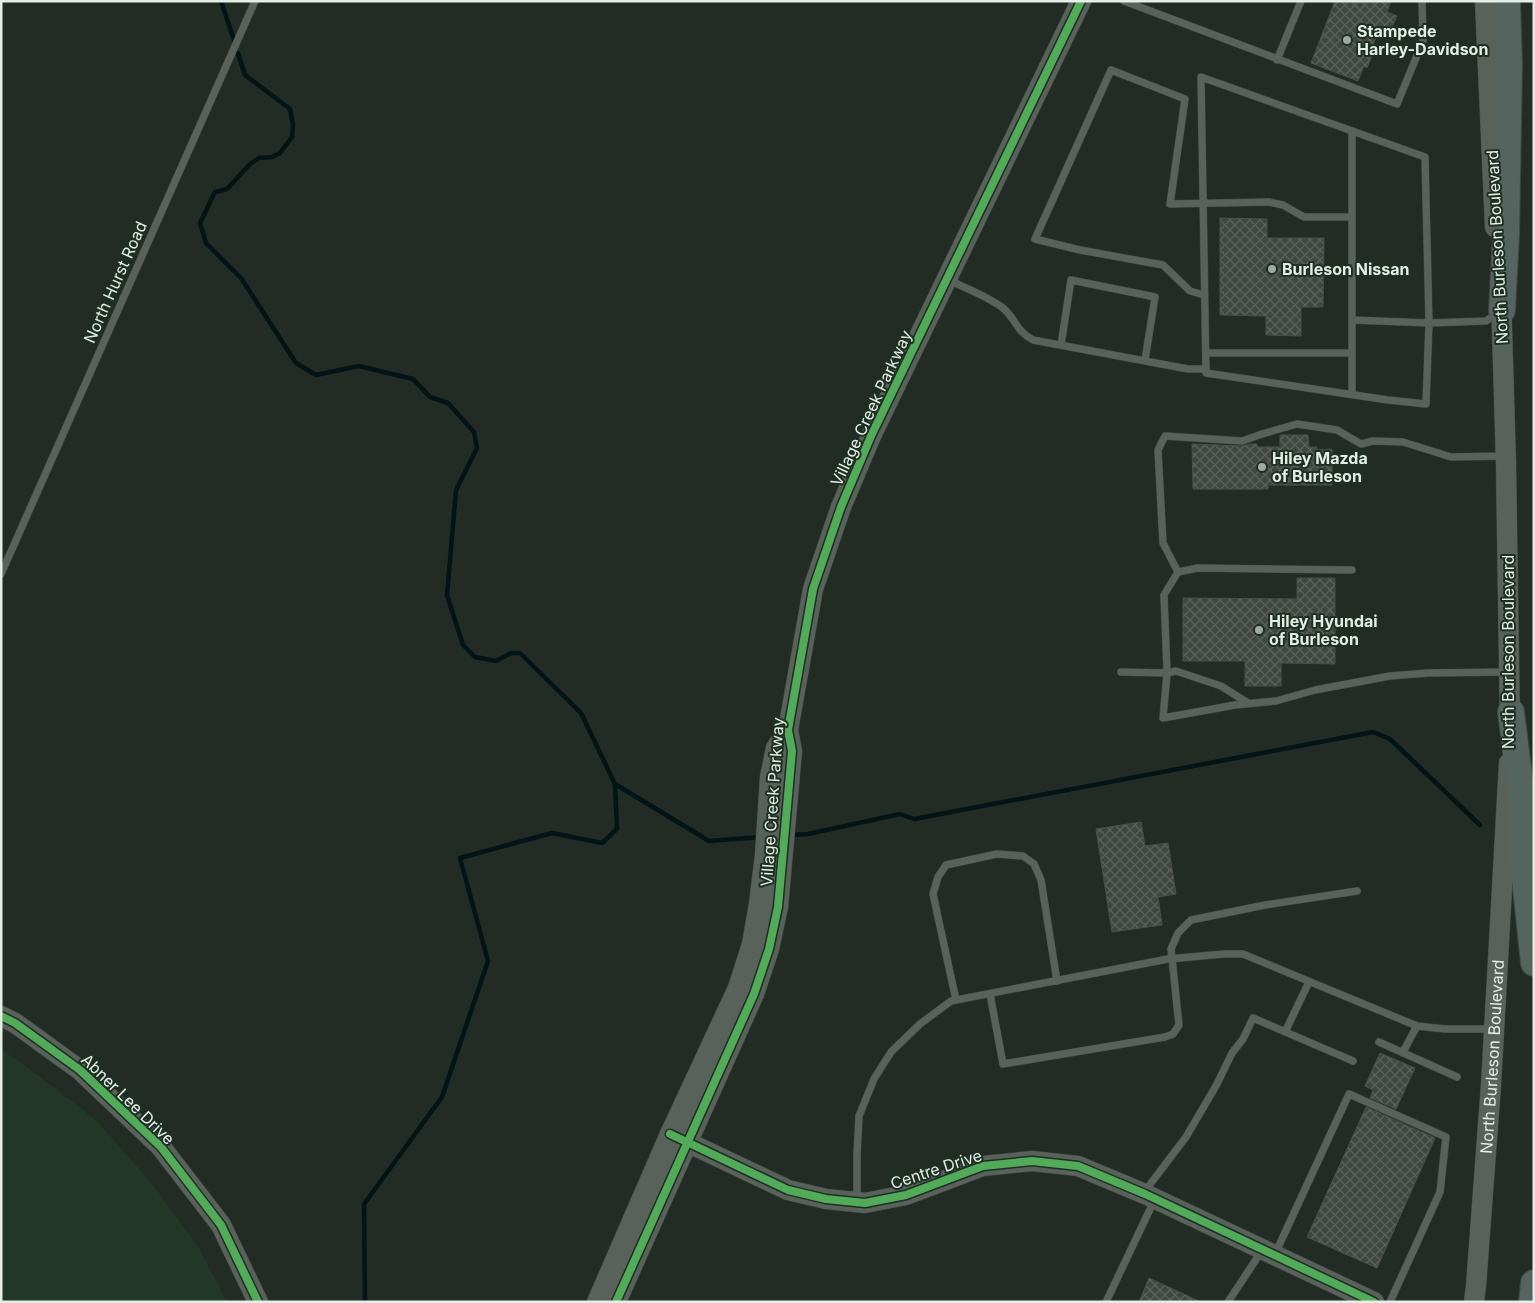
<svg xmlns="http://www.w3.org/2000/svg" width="1535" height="1303" font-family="Inter,sans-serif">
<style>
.built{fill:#223728}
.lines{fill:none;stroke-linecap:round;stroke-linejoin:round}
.stream{stroke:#031416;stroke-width:4.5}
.building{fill:url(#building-cross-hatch);stroke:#4a5049}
.lane-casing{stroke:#3f4741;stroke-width:8}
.secondary-casing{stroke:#3f4741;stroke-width:21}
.highway-casing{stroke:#3f4741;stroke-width:28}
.lane{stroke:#59615b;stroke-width:7}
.secondary{stroke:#59615b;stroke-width:20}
.highway{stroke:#55645f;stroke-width:26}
.cycleway-casing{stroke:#1e2f23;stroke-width:11}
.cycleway{stroke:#51ab58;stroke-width:8}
.poi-dot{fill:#a0aaa2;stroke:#1e2f23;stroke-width:2}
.labels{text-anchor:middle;stroke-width:4;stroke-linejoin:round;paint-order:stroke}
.poi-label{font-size:16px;font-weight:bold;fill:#e4eee6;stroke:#1e2f23;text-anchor:start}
.street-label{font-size:16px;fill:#e4eee6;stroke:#1e2f23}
</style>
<defs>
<pattern id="building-cross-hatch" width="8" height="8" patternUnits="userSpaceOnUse" patternTransform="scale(1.25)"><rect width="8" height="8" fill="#404640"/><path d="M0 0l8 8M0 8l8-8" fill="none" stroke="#5b615c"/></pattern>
</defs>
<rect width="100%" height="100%" fill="#222b24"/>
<polygon class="built" points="1,1050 15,1058 95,1119 153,1185 199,1248 227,1302 1,1302"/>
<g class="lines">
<g class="stream">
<polyline points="221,1 234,40"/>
<polyline points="238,53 245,75 290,109 293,124 292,137 280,153 272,157 259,158 250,164 227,189 215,192 200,223 206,243 241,278 296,363 316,375 359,366 413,379 430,397 448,403 474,432 477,448 456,490 447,595 463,645 475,657 496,661 511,653 520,653 581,713 615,784 709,841 760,837"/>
<polyline points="790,835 808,834 900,814 914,819 1373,732 1390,739 1480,825"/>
<polyline points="365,1302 364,1204 442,1097 488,961 460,858 552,833 602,843 617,829 615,784"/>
</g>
</g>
<g class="building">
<polygon points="1335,1 1391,1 1387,12 1397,16 1391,29 1381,25 1370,52 1373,53 1367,68 1364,66 1358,81 1311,63"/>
<polygon points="1220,218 1267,219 1267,238 1324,238 1323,307 1301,307 1301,336 1266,335 1266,316 1220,315"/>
<polygon points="1280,435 1308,435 1309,447 1317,447 1317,450 1332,449 1332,485 1268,485 1268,489 1193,489 1192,444 1242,446 1250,444 1257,444 1257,447 1280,447"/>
<polygon points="1297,578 1335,578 1335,664 1281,663 1281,686 1245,686 1245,661 1183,661 1183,598 1297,599"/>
<polygon points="1141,822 1145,846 1168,843 1176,894 1158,897 1162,925 1112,932 1096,829"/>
<polygon points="1380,1053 1415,1068 1396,1109 1370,1098 1373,1090 1365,1086"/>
<polygon points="1366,1107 1435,1138 1377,1268 1307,1237"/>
<polygon points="1149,1278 1201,1302 1139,1302"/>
</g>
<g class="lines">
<g class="lane-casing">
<g id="lane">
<polyline points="1124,1 1397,104 1423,41 1422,1"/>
<polyline points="1277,60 1301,1"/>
<path d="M949 280C967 289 987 296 1003 308 1016 319 1015 330 1033 340L1188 369H1206"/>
<polyline points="1204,295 1190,291 1163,265 1080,250 1035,239 1111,70 1185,99 1170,204 1269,202 1283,205 1304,217 1352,217"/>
<polyline points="1352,320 1429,323 1425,157 1201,77 1206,373 1388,400 1426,404 1429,323 1486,321 1498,313"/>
<polyline points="1061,345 1071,280 1155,297 1145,360"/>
<polyline points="1206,353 1352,353"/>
<polyline points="1352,394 1352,131"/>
<polyline points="1352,570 1198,568 1178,572 1164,595 1167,673 1163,718 1235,705 1276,701 1315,690 1390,676 1428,673 1507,672"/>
<polyline points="1178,572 1163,543 1158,450 1165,436 1242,441 1262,434 1297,424 1337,430 1361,444 1373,441 1403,442 1451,457 1504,456"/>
<polyline points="1,574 255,1"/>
<polyline points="1121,672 1167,673 1176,671 1221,686 1248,703"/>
<polyline points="990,994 1003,1064 1165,1037 1173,1034 1179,1025 1171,949 1178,933 1191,920 1265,905 1357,891"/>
<polyline points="956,1000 933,894 938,877 946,865 997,854 1023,856 1034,864 1041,880 1057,981"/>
<polyline points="1285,1032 1309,982"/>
<polyline points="1379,1042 1457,1077"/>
<polyline points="1403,1052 1417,1026"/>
<polyline points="1145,1191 1186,1137 1217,1084 1232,1053 1243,1039 1253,1018 1353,1061"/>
<polyline points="857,1201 857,1155 859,1116 874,1079 891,1052 920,1024 951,1001 1168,959 1224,954 1243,954 1417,1026 1445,1029 1493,1029"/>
<polyline points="1275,1254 1349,1094 1446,1137 1440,1192 1390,1302"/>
<polyline points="1106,1302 1154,1201"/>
<polyline points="1228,1302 1261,1252"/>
</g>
</g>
<g class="secondary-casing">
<g id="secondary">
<polyline points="1485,1 1495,227"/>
<polyline points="1501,295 1506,464 1510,726"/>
<polyline points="1,1016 15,1023 80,1070 161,1147 221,1225 258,1302"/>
<polyline points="670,1134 788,1190 826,1199 865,1203 906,1195 983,1166 1032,1161 1078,1166 1145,1194 1374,1302"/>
<polyline points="597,1302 670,1134 738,988 752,944 759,904 765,855 770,777 776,748 788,730"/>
<polyline points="616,1302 754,994 769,949 778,907 792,751 788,730 813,589 841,507 871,436 1081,1"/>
<path id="s1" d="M1474 1302 1476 1286 1491 1085 1509 763"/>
</g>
</g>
<g class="highway-casing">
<g id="highway">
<polyline points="1502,310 1506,235 1509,66 1507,1"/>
<polyline points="1511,712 1521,791 1522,850 1534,963"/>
<polyline points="1532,1302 1534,1283"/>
</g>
</g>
<use href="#lane" class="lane"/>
<use href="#secondary" class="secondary"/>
<use href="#highway" class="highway"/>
<g class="cycleway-casing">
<g id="cycleway">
<polyline points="1,1016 15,1023 80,1070 161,1147 221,1225 258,1302"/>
<polyline points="670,1134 788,1190 826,1199 865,1203 906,1195 983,1166 1032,1161 1078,1166 1145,1194 1374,1302"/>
<polyline points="616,1302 754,994 769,949 778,907 792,751 788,730 813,589 841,507 871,436 1081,1"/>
</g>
</g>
<use href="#cycleway" class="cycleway"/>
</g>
<g class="poi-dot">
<circle cx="1347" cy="40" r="5"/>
<circle cx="1272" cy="269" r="5"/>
<circle cx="1262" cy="467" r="5"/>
<circle cx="1259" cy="630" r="5"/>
</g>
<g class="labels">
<g class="poi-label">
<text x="1357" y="37">Stampede<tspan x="1357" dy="18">Harley-Davidson</tspan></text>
<text x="1282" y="275">Burleson Nissan</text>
<text x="1272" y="464">Hiley Mazda<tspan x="1272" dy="18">of Burleson</tspan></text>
<text x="1269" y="627">Hiley Hyundai<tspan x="1269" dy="18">of Burleson</tspan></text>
</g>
<g class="street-label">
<text transform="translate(1497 247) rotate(-93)" y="6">North Burleson Boulevard</text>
<text transform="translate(115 282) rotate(-66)" y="6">North Hurst Road</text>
<text transform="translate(871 408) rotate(-65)" y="6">Village Creek Parkway</text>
<text transform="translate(1508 652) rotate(-90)" y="6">North Burleson Boulevard</text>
<text transform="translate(772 802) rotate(-86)" y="6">Village Creek Parkway</text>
<text dy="6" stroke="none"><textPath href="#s1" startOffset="246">North Burleson Boulevard</textPath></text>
<text transform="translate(128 1099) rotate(44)" y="6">Abner Lee Drive</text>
<text transform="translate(936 1169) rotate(-18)" y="6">Centre Drive</text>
</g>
</g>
<rect width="1535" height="1303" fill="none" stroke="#e4eee6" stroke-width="5"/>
</svg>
